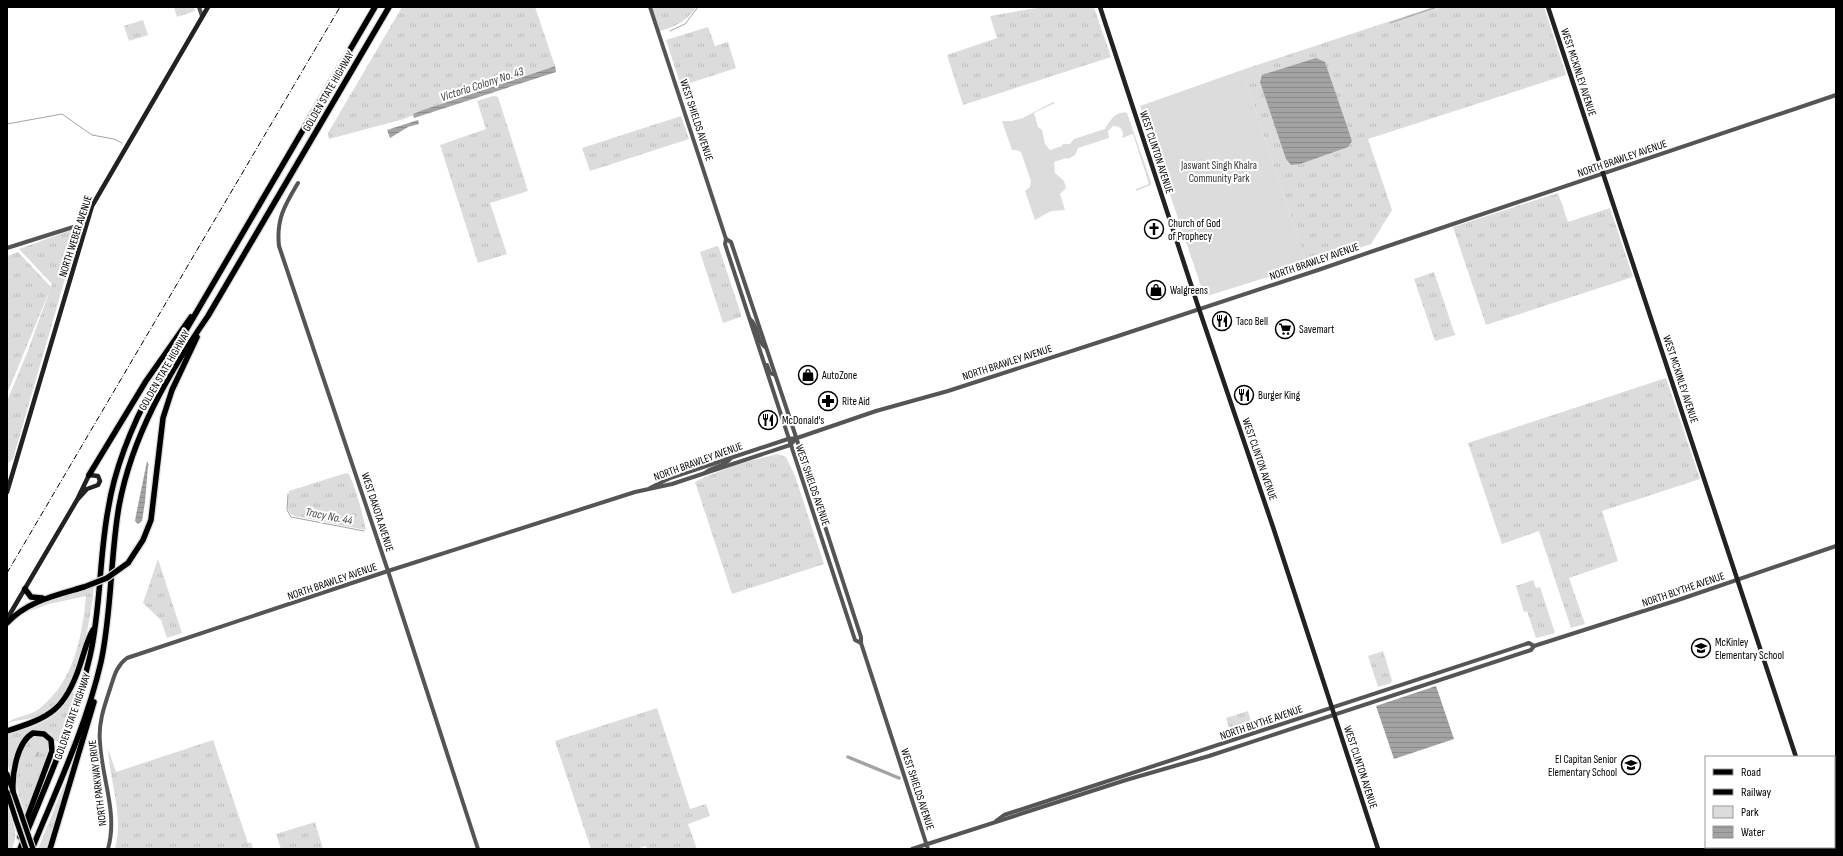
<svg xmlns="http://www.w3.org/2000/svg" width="1843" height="856" font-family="'Sofia Sans Condensed',sans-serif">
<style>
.grass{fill:url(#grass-tufts)}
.forest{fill:url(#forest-firs)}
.park{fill:#dcdcdc}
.water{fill:url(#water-rules)}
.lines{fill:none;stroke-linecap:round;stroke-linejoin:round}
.stream{stroke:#a3a3a3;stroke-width:1}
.canal{stroke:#a3a3a3;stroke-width:3.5}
.primary-casing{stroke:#dbdbdb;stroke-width:7}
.motorway-casing{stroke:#dbdbdb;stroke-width:8}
.tertiary{stroke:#555;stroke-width:4}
.secondary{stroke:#222;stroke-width:4.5}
.primary{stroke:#000;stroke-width:5}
.motorway{stroke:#000;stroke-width:5.5}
.rail{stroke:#000;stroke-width:1;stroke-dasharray:6 2 1 2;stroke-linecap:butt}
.primary-bridge-casing{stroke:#dbdbdb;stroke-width:7;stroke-linecap:butt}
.motorway-bridge-casing{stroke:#dbdbdb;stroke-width:8;stroke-linecap:butt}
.primary-bridge{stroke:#000;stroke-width:5}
.motorway-bridge{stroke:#000;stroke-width:5.5}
.labels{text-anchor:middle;stroke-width:4;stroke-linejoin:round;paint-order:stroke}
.street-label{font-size:11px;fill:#000;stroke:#fff}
.park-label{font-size:11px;fill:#333;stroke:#fff}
.poi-label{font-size:11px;fill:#000;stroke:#fff;text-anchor:start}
.water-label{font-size:12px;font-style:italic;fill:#444;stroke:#fff}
</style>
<defs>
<pattern id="grass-tufts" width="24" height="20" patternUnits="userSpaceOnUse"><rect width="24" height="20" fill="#dcdcdc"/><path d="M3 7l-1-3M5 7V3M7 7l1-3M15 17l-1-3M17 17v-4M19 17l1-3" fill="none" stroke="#bbb"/></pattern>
<pattern id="forest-firs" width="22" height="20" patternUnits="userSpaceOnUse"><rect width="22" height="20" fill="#dcdcdc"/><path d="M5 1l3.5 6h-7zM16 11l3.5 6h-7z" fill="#bbb"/></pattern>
<pattern id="water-rules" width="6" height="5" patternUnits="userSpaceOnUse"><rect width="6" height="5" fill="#a3a3a3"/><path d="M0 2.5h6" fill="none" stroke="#8b8b8b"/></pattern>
</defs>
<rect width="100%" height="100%" fill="#fff"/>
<g class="grass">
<polygon points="174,7 194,7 195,11 177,17"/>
<polygon points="402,7 535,7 555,66 455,98 404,119 329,139 328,133"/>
<path d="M652 7H696C686 22 676 26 660 31Z"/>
<polygon points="1043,7 1094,7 1111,57 963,105 947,55 997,38 990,16"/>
<polygon points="1433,7 1544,7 1566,75 1368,139 1392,210 1371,244 1307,265 1242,70"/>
<polygon points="143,20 148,35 129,41 124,26"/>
<polygon points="708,27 715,46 728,42 736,68 681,86 666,40"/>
<polygon points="493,96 498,97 528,191 490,203 507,254 478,263 440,145 486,129 477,101"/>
<polygon points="681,116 689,139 590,171 582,148"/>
<polygon points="1558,193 1568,222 1610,208 1633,277 1486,325 1453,227"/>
<polygon points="74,229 79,230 13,459 7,464 7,401 27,353 51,287 7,394 7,256 18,252 51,287 52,284 19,249"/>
<polygon points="717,246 719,248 741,314 741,317 723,323 700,252"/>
<polygon points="1434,272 1455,335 1435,341 1414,279"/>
<polygon points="1666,378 1700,479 1602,511 1618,561 1569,578 1585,624 1571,628 1539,531 1502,544 1468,443"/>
<path d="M778 454 786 457 795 476 824 564 732 594 695 482C721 469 750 460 778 454Z"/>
<path d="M346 473 349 474C357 492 362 511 366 530L294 516C284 511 288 501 289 491Z"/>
<polygon points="158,559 182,633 167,638 161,620 143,603"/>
<polygon points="1533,580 1536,588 1540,587 1555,633 1536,638 1527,611 1524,612 1516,586"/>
<path d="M94 587C90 624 79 692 45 713 32 720 20 719 7 723 15 716 31 716 40 708 74 681 82 637 86 596L49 604 30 611 46 601Z"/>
<polygon points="1383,651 1392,680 1391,683 1378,687 1368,656"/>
<path d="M72 693 75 694 59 741H55C51 730 42 729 31 732L10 771 7 762V735C35 726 58 721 72 693Z"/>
<polygon points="657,708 690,809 706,804 710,816 688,824 697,849 647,849 646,846 636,849 591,849 555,741"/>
<polygon points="1248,711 1253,728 1246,733 1232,737 1226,718"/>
<path d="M39 735 48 740 50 749 26 816C16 788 12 778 24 749 27 741 30 736 39 735Z"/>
<path d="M213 740 248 843 251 842 253 849H115C124 814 110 784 108 749L116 772Z"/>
<polygon points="65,783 68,784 48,849 38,849"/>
<path d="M7 805C13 822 19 832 12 849H7Z"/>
<polygon points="315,822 323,849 281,849 276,834"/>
</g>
<polygon class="forest" points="34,742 39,747 40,753 36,758 31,754 30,743"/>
<g class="park">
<polygon points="1242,70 1307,265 1207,296 1204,295 1140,106"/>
<path d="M1053 102 1055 103 1034 113 1038 127 1042 130 1045 144 1050 150 1062 146 1063 144H1070L1074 139 1105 129C1109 121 1117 110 1127 113L1151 182V185L1136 191V189L1149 184 1133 134 1122 138C1125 131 1120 125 1113 126L1108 131 1109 138 1078 148 1075 155 1068 159 1066 158 1054 162 1055 173 1064 181 1066 188 1060 194 1065 210 1051 211 1035 220 1025 191 1030 187 1031 181 1021 152 1016 150H1012L1002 121H1012L1023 118Z"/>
</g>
<g class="water">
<polygon points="1316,58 1325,62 1352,141 1348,147 1300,164 1291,165 1286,159 1260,82 1262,75"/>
<polygon points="555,66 556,72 414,118 413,114 423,110"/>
<polygon points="418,120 419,124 408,127 390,138 387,130"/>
<polygon points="147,461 149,465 148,466 145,502 142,521 138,524 135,521 136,515"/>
<polygon points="1436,686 1454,739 1394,759 1376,706"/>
</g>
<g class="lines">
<g class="stream">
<polyline points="1390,23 1437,7"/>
<polyline points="670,31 685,24 698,7"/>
<polyline points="7,124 62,114 92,135 114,139 122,143"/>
<polyline points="288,494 287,510 291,517 364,531"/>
</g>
<polyline class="canal" points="848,757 899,778"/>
<g class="primary-casing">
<g id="primary">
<polyline points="7,774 20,811"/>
<polyline points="7,792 16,820"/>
</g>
</g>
<g class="motorway-casing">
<g id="motorway">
<polyline points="89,475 146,381 191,317"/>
<polyline points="128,563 143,540 151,520 163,418 172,390 197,337"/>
<polyline points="25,589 31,597 42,598"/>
<path d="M7 623C27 601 57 595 84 587"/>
<path d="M7 731C51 717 65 710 80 665 84 653 87 640 93 630"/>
<path d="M13 791C12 774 17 742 33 733L44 734 51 740 52 751 20 837"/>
<path d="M20 849C45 786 75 723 90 656 101 608 99 558 108 510 115 465 133 423 155 383L375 7"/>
<path d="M32 849C57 788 86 727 101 662 112 611 110 558 119 506 132 436 168 374 208 316L389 7"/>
<polyline points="50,849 94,702"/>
</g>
</g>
<g class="tertiary">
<polyline points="199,7 202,16"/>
<polyline points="650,7 726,239 725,244 855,640 861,643"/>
<path d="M298 183C285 205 276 219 279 246L388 571 478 849"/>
<polyline points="726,239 731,242 794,431 861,637 861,643 928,849"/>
<polyline points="7,248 86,223"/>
<path d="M750 319C759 326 756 341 765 347"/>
<polyline points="767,365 770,373 775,375"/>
<path d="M705 473C712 466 725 467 731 458"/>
<polyline points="650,488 670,478 788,439 797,438 876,411 948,391 1118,336 1318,270 1382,248 1836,95"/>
<polyline points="996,821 1004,815 1529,643 1534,646"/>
<path d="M108 849C118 813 102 779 100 743 98 724 104 707 110 689 114 677 116 666 127 658L388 571 635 492 672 484 790 445 796 439"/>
<polyline points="912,849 1126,780 1209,756 1531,650 1534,646 1681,599 1836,546"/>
</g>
<g class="secondary">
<polyline points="1100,7 1199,309 1273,527 1378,849"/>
<polyline points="1548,7 1796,757"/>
<polyline points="7,492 92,206 208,7"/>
<polyline points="7,619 77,500 89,475 98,476 100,481 98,485 87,489 77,500"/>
<polyline points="1823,847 1824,849"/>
<polyline points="1829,847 1830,849"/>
</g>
<use href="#primary" class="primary"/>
<use href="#motorway" class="motorway"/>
<polyline class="rail" points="7,573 340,7"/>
<g class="primary-bridge-casing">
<g id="primary-bridge">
<polyline points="20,811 33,849"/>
<polyline points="16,820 26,849"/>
</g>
</g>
<g class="motorway-bridge-casing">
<polyline id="motorway-bridge" points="84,587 107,578 128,563"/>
</g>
<use href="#primary-bridge" class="primary-bridge"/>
<use href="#motorway-bridge" class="motorway-bridge"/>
</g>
<defs>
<g id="church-ring" transform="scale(1)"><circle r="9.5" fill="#fff" stroke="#000" stroke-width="1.5"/><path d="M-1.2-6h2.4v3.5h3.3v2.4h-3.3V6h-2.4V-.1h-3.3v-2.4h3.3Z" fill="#000"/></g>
<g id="shop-ring" transform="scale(1)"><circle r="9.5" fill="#fff" stroke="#000" stroke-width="1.5"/><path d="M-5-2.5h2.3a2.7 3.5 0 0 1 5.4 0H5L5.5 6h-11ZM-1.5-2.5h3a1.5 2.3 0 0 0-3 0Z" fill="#000"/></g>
<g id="restaurant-ring" transform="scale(1)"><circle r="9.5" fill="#fff" stroke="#000" stroke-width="1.5"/><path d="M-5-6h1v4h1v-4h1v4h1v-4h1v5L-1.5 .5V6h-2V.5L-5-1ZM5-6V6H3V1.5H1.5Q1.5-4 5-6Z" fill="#000"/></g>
<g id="supermarket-ring" transform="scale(1)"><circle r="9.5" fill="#fff" stroke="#000" stroke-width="1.5"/><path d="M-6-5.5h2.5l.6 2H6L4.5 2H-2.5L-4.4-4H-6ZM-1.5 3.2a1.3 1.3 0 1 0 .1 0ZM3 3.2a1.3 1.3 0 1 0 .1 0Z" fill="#000"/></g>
<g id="pharmacy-ring" transform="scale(1)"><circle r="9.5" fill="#fff" stroke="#000" stroke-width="1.5"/><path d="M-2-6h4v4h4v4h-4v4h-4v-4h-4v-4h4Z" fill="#000"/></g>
<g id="school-ring" transform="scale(1)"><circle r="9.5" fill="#fff" stroke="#000" stroke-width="1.5"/><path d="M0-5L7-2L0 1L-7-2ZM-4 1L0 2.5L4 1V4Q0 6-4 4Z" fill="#000"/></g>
</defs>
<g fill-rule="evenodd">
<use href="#church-ring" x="1154" y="229"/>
<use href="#shop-ring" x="1156" y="290"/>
<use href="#restaurant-ring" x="1222" y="321"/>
<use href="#supermarket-ring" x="1285" y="329"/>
<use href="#shop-ring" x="808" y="375"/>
<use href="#restaurant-ring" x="1244" y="395"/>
<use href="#pharmacy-ring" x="828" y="401"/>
<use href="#restaurant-ring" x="768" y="420"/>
<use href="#school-ring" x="1701" y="648"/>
<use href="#school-ring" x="1631" y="765"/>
</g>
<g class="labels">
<g class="street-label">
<text transform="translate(1579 72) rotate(72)" y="4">WEST MCKINLEY AVENUE</text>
<text transform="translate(328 91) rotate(-60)" y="4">GOLDEN STATE HIGHWAY</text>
<text transform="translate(697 120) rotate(72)" y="4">WEST SHIELDS AVENUE</text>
<text transform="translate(1157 152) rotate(72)" y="4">WEST CLINTON AVENUE</text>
<text transform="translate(1622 158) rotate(-19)" y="4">NORTH BRAWLEY AVENUE</text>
<text transform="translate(75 236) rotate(-72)" y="4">NORTH WEBER AVENUE</text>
<text transform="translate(1314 261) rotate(-19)" y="4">NORTH BRAWLEY AVENUE</text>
<text transform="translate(1007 362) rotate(-18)" y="4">NORTH BRAWLEY AVENUE</text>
<text transform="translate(164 370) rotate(-60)" y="4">GOLDEN STATE HIGHWAY</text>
<text transform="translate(1681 379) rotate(72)" y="4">WEST MCKINLEY AVENUE</text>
<text transform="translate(1260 459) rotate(71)" y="4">WEST CLINTON AVENUE</text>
<text transform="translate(698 461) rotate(-20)" y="4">NORTH BRAWLEY AVENUE</text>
<text transform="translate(813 485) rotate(71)" y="4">WEST SHIELDS AVENUE</text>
<text transform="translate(378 512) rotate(72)" y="4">WEST DAKOTA AVENUE</text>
<text transform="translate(332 581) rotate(-19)" y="4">NORTH BRAWLEY AVENUE</text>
<text transform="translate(1683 589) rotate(-19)" y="4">NORTH BLYTHE AVENUE</text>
<text transform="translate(72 716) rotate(-71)" y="4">GOLDEN STATE HIGHWAY</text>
<text transform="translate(1261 722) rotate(-19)" y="4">NORTH BLYTHE AVENUE</text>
<text transform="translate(1361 767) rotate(72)" y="4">WEST CLINTON AVENUE</text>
<text transform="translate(97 783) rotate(-97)" y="4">NORTH PARKWAY DRIVE</text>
<text transform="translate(918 789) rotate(72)" y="4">WEST SHIELDS AVENUE</text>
</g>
<g class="park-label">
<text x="1219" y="169">Jaswant Singh Khalra<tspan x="1219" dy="13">Community Park</tspan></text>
</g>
<g class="poi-label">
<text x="1168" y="227">Church of God<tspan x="1168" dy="13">of Prophecy</tspan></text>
<text x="1170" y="294">Walgreens</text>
<text x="1236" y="325">Taco Bell</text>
<text x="1299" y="333">Savemart</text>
<text x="822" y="379">AutoZone</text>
<text x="1258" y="399">Burger King</text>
<text x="842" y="405">Rite Aid</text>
<text x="782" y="424">McDonald's</text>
<text x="1715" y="646">McKinley<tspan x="1715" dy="13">Elementary School</tspan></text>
<text x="1617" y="763" text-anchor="end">El Capitan Senior<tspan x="1617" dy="13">Elementary School</tspan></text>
</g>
<g class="water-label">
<text transform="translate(482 84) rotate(-18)" y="4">Victoria Colony No. 43</text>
<text transform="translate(329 516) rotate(11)" y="4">Tracy No. 44</text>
</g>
</g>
<rect width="1843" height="856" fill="none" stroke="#000000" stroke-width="16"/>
<rect x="1705" y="756" width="130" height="92" fill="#ffffff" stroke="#999999"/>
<rect x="1713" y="769" width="20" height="6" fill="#000000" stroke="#999999"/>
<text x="1741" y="776" font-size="12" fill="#000000">Road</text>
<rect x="1713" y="789" width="20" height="6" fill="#000000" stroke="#999999"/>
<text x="1741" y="796" font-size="12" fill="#000000">Railway</text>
<rect x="1713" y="806" width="20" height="12" fill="#dcdcdc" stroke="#999999"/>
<text x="1741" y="816" font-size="12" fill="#000000">Park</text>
<rect x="1713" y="826" width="20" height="12" fill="url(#water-rules)" stroke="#999999"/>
<text x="1741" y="836" font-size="12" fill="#000000">Water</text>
</svg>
